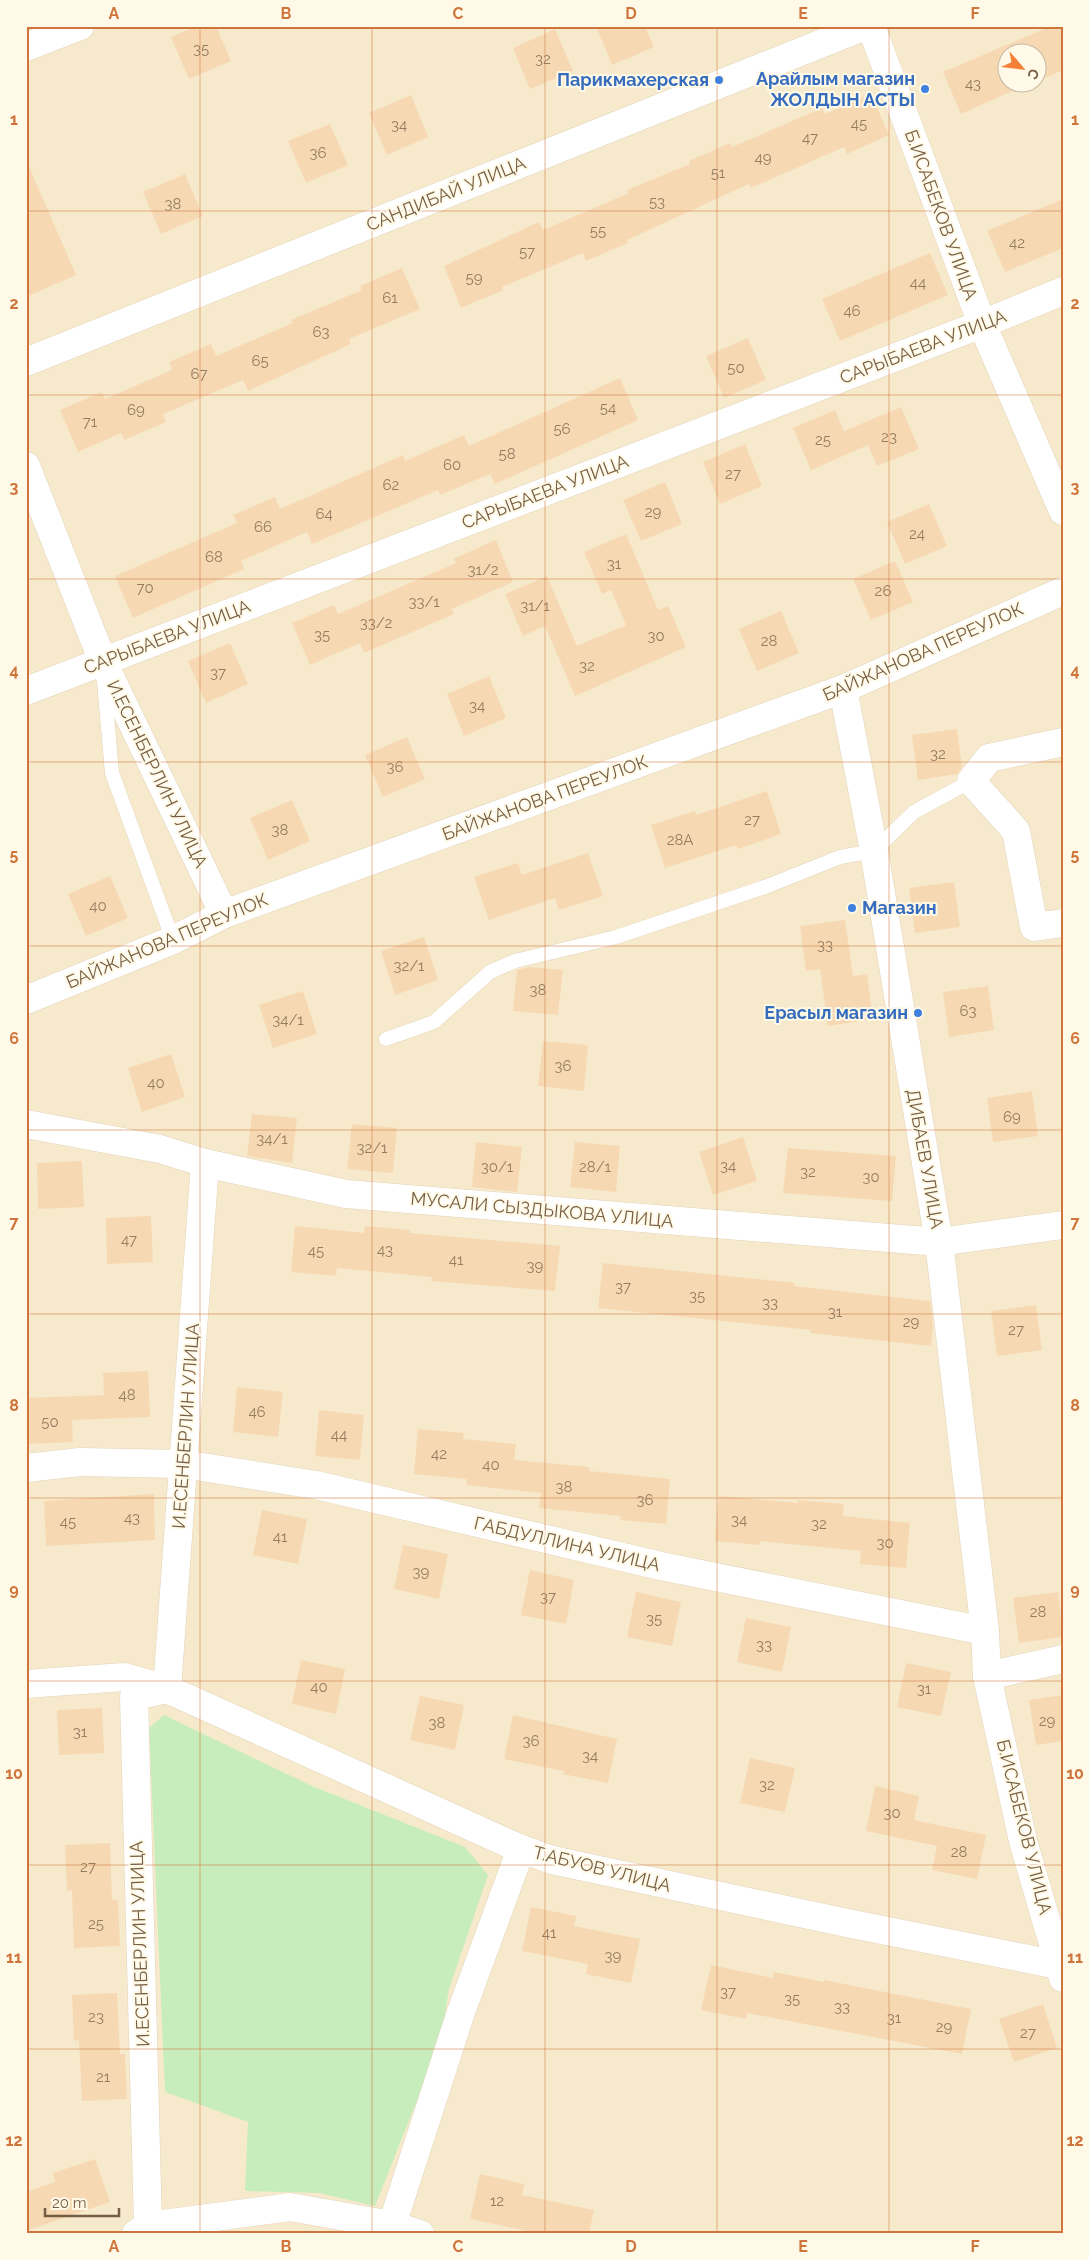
<svg xmlns="http://www.w3.org/2000/svg" width="1089" height="2260" font-family="Raleway,sans-serif">
<style>
.residential{fill:#f7eacc;fill-rule:evenodd}
.green{fill:#c8edbc}
.building{fill:#f6d9b3}
.lines{fill:none;stroke-linecap:round;stroke-linejoin:round}
.service-casing{stroke:#e3d4ba;stroke-width:15}
.minor-casing{stroke:#e3d4ba;stroke-width:29}
.service{stroke:#fff;stroke-width:14}
.minor{stroke:#fff;stroke-width:28}
.grid{fill:none;stroke:#cf753b;stroke-width:1;stroke-opacity:0.55}
.shop-dot{fill:#3f7fe0;stroke:#fff9e7;stroke-width:2}
.labels{text-anchor:middle;stroke-width:4;stroke-linejoin:round;paint-order:stroke}
.number-label{font-size:15px;fill:#967d60}
.shop-label{font-size:18px;font-weight:bold;fill:#366cbe;stroke:#fff9e7;text-anchor:end}
.street-label{font-size:18px;fill:#765e44;stroke:#fff9e7}
.neatline{fill:none;stroke:#cf753b;stroke-width:2}
.grid-label{font-size:16px;text-anchor:middle;font-weight:bold;fill:#cf753b}
</style>
<rect width="100%" height="100%" fill="#fef7de"/>
<path class="residential" d="M26 26H1063V2234H26ZM1006 52H1036V82H1006Z"/>
<polygon class="green" points="164,1715 312,1786 465,1847 488,1875 449,1989 441,2040 375,2206 319,2193 245,2191 248,2122 165,2092 149,1728"/>
<g class="building">
<polygon points="197,26 216,26 231,61 189,79 171,37"/>
<polygon points="596,26 645,26 654,47 612,65"/>
<polygon points="1051,26 1059,26 1063,35 1063,70 1036,82 1036,52 1006,52 1006,82 1032,82 961,114 943,72"/>
<polygon points="555,29 573,71 530,89 513,48"/>
<polygon points="871,94 889,135 847,154 844,147 751,188 749,184 627,240 628,243 586,261 583,253 502,287 503,290 461,308 444,266 539,222 543,230 629,193 627,190 690,164 689,161 730,143 732,147 822,108 825,114"/>
<polygon points="411,95 428,137 387,155 369,113"/>
<polygon points="330,124 348,165 306,183 288,141"/>
<polygon points="26,160 76,275 26,297"/>
<polygon points="185,174 203,216 161,234 143,192"/>
<polygon points="1063,199 1063,248 1005,272 987,231"/>
<polygon points="930,253 948,295 840,341 822,299"/>
<polygon points="402,268 420,309 349,339 351,344 248,391 243,380 163,414 166,422 124,440 121,433 78,452 60,410 102,392 105,399 172,370 169,362 211,344 216,356 293,323 291,320 362,290 360,286"/>
<polygon points="748,338 766,380 724,398 706,356"/>
<polygon points="620,378 638,420 495,484 490,474 440,495 438,490 312,544 307,532 241,561 244,569 133,618 115,576 237,523 233,515 275,497 280,509 403,455 405,461 464,435 469,446"/>
<polygon points="901,407 919,449 877,466 868,445 811,470 793,428 835,410 844,431"/>
<polygon points="745,444 762,486 720,504 703,462"/>
<polygon points="665,482 682,524 641,541 623,500"/>
<polygon points="929,504 947,546 905,564 887,522"/>
<polygon points="626,534 658,610 668,606 686,647 575,696 545,626 523,636 505,594 547,576 577,646 626,625 611,590 602,594 584,552"/>
<polygon points="496,540 513,582 452,609 454,614 364,653 360,643 310,665 292,623 334,605 338,614 456,563 453,559"/>
<polygon points="895,561 913,602 871,620 853,579"/>
<polygon points="781,611 799,653 757,671 739,629"/>
<polygon points="230,643 248,684 206,703 188,661"/>
<polygon points="489,676 506,718 464,736 447,694"/>
<polygon points="957,729 962,767 957,774 918,780 912,735"/>
<polygon points="407,737 425,779 383,797 365,755"/>
<polygon points="767,791 781,834 738,849 736,845 665,868 651,825 695,811 696,815"/>
<polygon points="292,800 310,841 268,860 250,818"/>
<polygon points="588,853 603,896 559,910 555,898 489,920 474,877 518,863 522,875"/>
<polygon points="110,876 128,918 86,936 68,894"/>
<polygon points="954,882 960,927 915,933 909,888"/>
<polygon points="845,920 853,976 867,974 873,1019 828,1026 820,969 806,971 800,926"/>
<polygon points="424,937 438,980 395,995 381,951"/>
<polygon points="529,967 563,970 558,1015 513,1011 517,970"/>
<polygon points="988,986 994,1030 949,1037 943,992"/>
<polygon points="303,991 317,1034 273,1048 259,1005"/>
<polygon points="543,1041 588,1045 584,1091 538,1086"/>
<polygon points="171,1054 185,1097 142,1112 128,1068"/>
<polygon points="1032,1091 1038,1136 993,1142 987,1098"/>
<polygon points="252,1114 297,1118 292,1163 247,1156"/>
<polygon points="352,1124 397,1128 393,1173 347,1169"/>
<polygon points="743,1137 757,1181 713,1195 699,1152"/>
<polygon points="476,1142 522,1147 517,1192 472,1187"/>
<polygon points="575,1142 620,1146 616,1192 570,1187"/>
<polygon points="788,1148 896,1156 892,1201 783,1193"/>
<polygon points="82,1161 84,1207 38,1209 37,1163"/>
<polygon points="151,1216 153,1262 107,1264 106,1218"/>
<polygon points="295,1226 364,1233 365,1226 410,1230 410,1233 560,1246 555,1291 431,1281 432,1277 337,1268 336,1276 291,1272"/>
<polygon points="603,1263 795,1283 794,1286 930,1301 933,1325 931,1346 810,1333 811,1330 598,1308"/>
<polygon points="1036,1305 1042,1350 997,1356 991,1311"/>
<polygon points="148,1371 150,1417 72,1420 73,1442 28,1444 26,1398 104,1395 103,1373"/>
<polygon points="237,1387 283,1392 278,1437 233,1432"/>
<polygon points="319,1410 364,1415 360,1460 315,1456"/>
<polygon points="418,1429 464,1433 463,1439 516,1444 514,1460 589,1467 589,1471 670,1479 666,1524 620,1520 621,1516 539,1508 541,1493 466,1485 467,1479 414,1474"/>
<polygon points="154,1494 155,1540 46,1546 44,1501"/>
<polygon points="719,1496 798,1503 798,1500 844,1504 843,1516 910,1523 906,1568 860,1564 861,1551 760,1541 760,1545 715,1541"/>
<polygon points="262,1510 307,1519 298,1564 253,1555"/>
<polygon points="403,1545 448,1554 439,1599 394,1589"/>
<polygon points="530,1570 574,1580 566,1624 521,1615"/>
<polygon points="636,1592 681,1602 672,1646 627,1637"/>
<polygon points="1058,1592 1063,1637 1019,1643 1013,1598"/>
<polygon points="746,1618 791,1627 782,1672 737,1662"/>
<polygon points="301,1660 345,1669 336,1714 292,1704"/>
<polygon points="906,1663 951,1672 941,1716 897,1707"/>
<polygon points="1063,1695 1063,1741 1036,1745 1029,1700"/>
<polygon points="420,1696 464,1705 455,1750 410,1740"/>
<polygon points="102,1708 104,1753 59,1755 57,1710"/>
<polygon points="513,1715 617,1739 608,1783 563,1774 564,1771 504,1759"/>
<polygon points="750,1758 795,1768 785,1812 740,1803"/>
<polygon points="875,1786 919,1796 914,1820 986,1835 977,1879 932,1870 937,1846 866,1831"/>
<polygon points="110,1843 112,1900 118,1900 120,1946 74,1948 72,1890 67,1891 65,1845"/>
<polygon points="531,1907 576,1916 574,1926 640,1939 631,1983 586,1974 588,1964 522,1951"/>
<polygon points="711,1965 773,1978 774,1972 824,1982 824,1980 971,2009 962,2054 747,2013 746,2019 701,2010"/>
<polygon points="117,1993 120,2054 125,2054 127,2099 82,2101 79,2040 74,2041 72,1995"/>
<polygon points="1043,2004 1057,2048 1014,2062 999,2019"/>
<polygon points="95,2159 110,2202 26,2231 26,2192 55,2182 53,2173"/>
<polygon points="480,2174 524,2184 522,2195 594,2210 589,2234 542,2234 470,2219"/>
</g>
<g class="lines">
<g class="service-casing">
<g id="service">
<polyline points="104,681 112,773 173,940"/>
<polyline points="386,1039 434,1022 490,972 515,961 616,937 765,887 840,857 874,851 914,812 971,781"/>
</g>
</g>
<g class="minor-casing">
<g id="minor">
<polyline points="871,26 982,324 1063,511"/>
<polyline points="26,47 80,26"/>
<polyline points="26,362 865,26"/>
<polyline points="26,466 103,662 224,914"/>
<polyline points="843,689 874,851 939,1242 985,1631"/>
<polyline points="26,691 982,324 1063,291"/>
<polyline points="1063,742 989,758 971,781 1016,831 1034,927 1063,923"/>
<polyline points="26,1000 173,940 224,914 843,689 1063,591"/>
<polyline points="26,1124 160,1149 205,1163 346,1194 939,1242 1063,1225"/>
<polyline points="26,1468 80,1462 183,1464 316,1485 661,1566 985,1631 987,1676 1063,1659"/>
<polyline points="987,1676 1023,1841 1063,1978"/>
<polyline points="26,1684 124,1677 167,1689 521,1849 552,1860 847,1923 1063,1966"/>
<polyline points="392,2225 461,2012 521,1849"/>
<polyline points="148,2226 134,1696 167,1689 205,1163"/>
<polyline points="136,2234 148,2226 290,2207 392,2225 420,2234"/>
</g>
</g>
<use href="#service" class="service"/>
<use href="#minor" class="minor"/>
</g>
<path class="grid" d="M200 26V2234M372 26V2234M545 26V2234M717 26V2234M889 26V2234M26 211H1063M26 395H1063M26 579H1063M26 762H1063M26 946H1063M26 1130H1063M26 1314H1063M26 1498H1063M26 1681H1063M26 1865H1063M26 2049H1063"/>
<g class="shop-dot">
<circle cx="719" cy="80" r="5"/>
<circle cx="925" cy="89" r="5"/>
<circle cx="852" cy="908" r="5"/>
<circle cx="918" cy="1013" r="5"/>
</g>
<g class="labels">
<g class="number-label">
<text x="201" y="54">35</text>
<text x="543" y="64">32</text>
<text x="973" y="89">43</text>
<text x="859" y="129">45</text>
<text x="399" y="130">34</text>
<text x="810" y="143">47</text>
<text x="318" y="158">36</text>
<text x="763" y="163">49</text>
<text x="718" y="178">51</text>
<text x="657" y="207">53</text>
<text x="173" y="209">38</text>
<text x="598" y="236">55</text>
<text x="1017" y="248">42</text>
<text x="527" y="257">57</text>
<text x="474" y="283">59</text>
<text x="918" y="288">44</text>
<text x="390" y="303">61</text>
<text x="852" y="316">46</text>
<text x="321" y="337">63</text>
<text x="260" y="366">65</text>
<text x="736" y="373">50</text>
<text x="199" y="379">67</text>
<text x="608" y="413">54</text>
<text x="136" y="415">69</text>
<text x="90" y="427">71</text>
<text x="562" y="434">56</text>
<text x="889" y="442">23</text>
<text x="823" y="445">25</text>
<text x="507" y="459">58</text>
<text x="452" y="470">60</text>
<text x="733" y="479">27</text>
<text x="391" y="490">62</text>
<text x="653" y="517">29</text>
<text x="324" y="519">64</text>
<text x="263" y="532">66</text>
<text x="917" y="539">24</text>
<text x="214" y="562">68</text>
<text x="614" y="569">31</text>
<text x="483" y="575">31/2</text>
<text x="145" y="593">70</text>
<text x="883" y="596">26</text>
<text x="424" y="607">33/1</text>
<text x="535" y="611">31/1</text>
<text x="376" y="628">33/2</text>
<text x="322" y="640">35</text>
<text x="656" y="641">30</text>
<text x="769" y="646">28</text>
<text x="587" y="671">32</text>
<text x="218" y="678">37</text>
<text x="477" y="711">34</text>
<text x="938" y="759">32</text>
<text x="395" y="772">36</text>
<text x="752" y="825">27</text>
<text x="280" y="835">38</text>
<text x="680" y="845">28А</text>
<text x="98" y="911">40</text>
<text x="825" y="950">33</text>
<text x="409" y="971">32/1</text>
<text x="538" y="995">38</text>
<text x="968" y="1016">63</text>
<text x="288" y="1025">34/1</text>
<text x="563" y="1071">36</text>
<text x="156" y="1088">40</text>
<text x="1012" y="1122">69</text>
<text x="272" y="1144">34/1</text>
<text x="372" y="1153">32/1</text>
<text x="728" y="1171">34</text>
<text x="497" y="1172">30/1</text>
<text x="595" y="1172">28/1</text>
<text x="808" y="1177">32</text>
<text x="871" y="1182">30</text>
<text x="129" y="1245">47</text>
<text x="385" y="1255">43</text>
<text x="316" y="1256">45</text>
<text x="456" y="1265">41</text>
<text x="535" y="1271">39</text>
<text x="623" y="1292">37</text>
<text x="697" y="1301">35</text>
<text x="770" y="1308">33</text>
<text x="835" y="1317">31</text>
<text x="911" y="1327">29</text>
<text x="1016" y="1335">27</text>
<text x="127" y="1400">48</text>
<text x="257" y="1417">46</text>
<text x="50" y="1427">50</text>
<text x="339" y="1440">44</text>
<text x="439" y="1459">42</text>
<text x="491" y="1470">40</text>
<text x="564" y="1492">38</text>
<text x="645" y="1505">36</text>
<text x="132" y="1523">43</text>
<text x="739" y="1525">34</text>
<text x="68" y="1527">45</text>
<text x="819" y="1529">32</text>
<text x="280" y="1542">41</text>
<text x="885" y="1548">30</text>
<text x="421" y="1577">39</text>
<text x="548" y="1602">37</text>
<text x="1038" y="1617">28</text>
<text x="654" y="1624">35</text>
<text x="764" y="1650">33</text>
<text x="319" y="1692">40</text>
<text x="924" y="1694">31</text>
<text x="1047" y="1726">29</text>
<text x="437" y="1728">38</text>
<text x="80" y="1737">31</text>
<text x="531" y="1746">36</text>
<text x="590" y="1761">34</text>
<text x="767" y="1790">32</text>
<text x="892" y="1818">30</text>
<text x="959" y="1857">28</text>
<text x="88" y="1872">27</text>
<text x="96" y="1929">25</text>
<text x="549" y="1938">41</text>
<text x="613" y="1961">39</text>
<text x="728" y="1997">37</text>
<text x="792" y="2004">35</text>
<text x="842" y="2012">33</text>
<text x="96" y="2022">23</text>
<text x="894" y="2023">31</text>
<text x="944" y="2032">29</text>
<text x="1028" y="2038">27</text>
<text x="103" y="2082">21</text>
<text x="497" y="2206">12</text>
</g>
<g class="shop-label">
<text x="915" y="85">Арайлым магазин<tspan x="915" dy="21">ЖОЛДЫН АСТЫ</tspan></text>
<text x="709" y="86">Парикмахерская</text>
<text x="862" y="914" text-anchor="start">Магазин</text>
<text x="908" y="1019">Ерасыл магазин</text>
</g>
<g class="street-label">
<text transform="translate(446 194) rotate(-22)" y="6">САНДИБАЙ УЛИЦА</text>
<text transform="translate(941 215) rotate(70)" y="6">Б.ИСАБЕКОВ УЛИЦА</text>
<text transform="translate(923 347) rotate(-21)" y="6">САРЫБАЕВА УЛИЦА</text>
<text transform="translate(545 492) rotate(-21)" y="6">САРЫБАЕВА УЛИЦА</text>
<text transform="translate(167 637) rotate(-21)" y="6">САРЫБАЕВА УЛИЦА</text>
<text transform="translate(923 652) rotate(-24)" y="6">БАЙЖАНОВА ПЕРЕУЛОК</text>
<text transform="translate(157 774) rotate(64)" y="6">И.ЕСЕНБЕРЛИН УЛИЦА</text>
<text transform="translate(545 798) rotate(-20)" y="6">БАЙЖАНОВА ПЕРЕУЛОК</text>
<text transform="translate(167 941) rotate(-23)" y="6">БАЙЖАНОВА ПЕРЕУЛОК</text>
<text transform="translate(925 1159) rotate(80)" y="6">ДИБАЕВ УЛИЦА</text>
<text transform="translate(542 1210) rotate(5)" y="6">МУСАЛИ СЫЗДЫКОВА УЛИЦА</text>
<text transform="translate(186 1426) rotate(-86)" y="6">И.ЕСЕНБЕРЛИН УЛИЦА</text>
<text transform="translate(567 1544) rotate(13)" y="6">ГАБДУЛЛИНА УЛИЦА</text>
<text transform="translate(1024 1827) rotate(76)" y="6">Б.ИСАБЕКОВ УЛИЦА</text>
<text transform="translate(602 1869) rotate(14)" y="6">Т.АБУОВ УЛИЦА</text>
<text transform="translate(140 1944) rotate(-92)" y="6">И.ЕСЕНБЕРЛИН УЛИЦА</text>
</g>
</g>
<rect width="1089" height="2260" fill="none" stroke="#fff9e7" stroke-width="55"/>
<g transform="translate(1022 68) rotate(118)"><circle r="24" fill="#fff9e7" stroke="#c8bba6"/>
<path d="M0-4L9 19L0 12L-9 19Z" fill="#f57f37"/>
<text y="-8" font-size="14" font-weight="bold" text-anchor="middle" fill="#765e44">С</text>
</g>
<path d="M45 2208v8h74v-8" fill="none" stroke="#765e44" stroke-width="2.5"/>
<text x="52" y="2208" font-size="15" fill="#765e44" stroke="#fff9e7" stroke-width="4" paint-order="stroke">20 m</text>
<rect x="28" y="28" width="1034" height="2204" class="neatline"/>
<g class="grid-label">
<text x="114" y="19">A</text>
<text x="286" y="19">B</text>
<text x="458" y="19">C</text>
<text x="631" y="19">D</text>
<text x="803" y="19">E</text>
<text x="975" y="19">F</text>
<text x="14" y="125">1</text>
<text x="1075" y="125">1</text>
<text x="14" y="309">2</text>
<text x="1075" y="309">2</text>
<text x="14" y="493">3</text>
<text x="1075" y="493">3</text>
<text x="14" y="676">4</text>
<text x="1075" y="676">4</text>
<text x="14" y="860">5</text>
<text x="1075" y="860">5</text>
<text x="14" y="1044">6</text>
<text x="1075" y="1044">6</text>
<text x="14" y="1228">7</text>
<text x="1075" y="1228">7</text>
<text x="14" y="1411">8</text>
<text x="1075" y="1411">8</text>
<text x="14" y="1595">9</text>
<text x="1075" y="1595">9</text>
<text x="14" y="1779">10</text>
<text x="1075" y="1779">10</text>
<text x="14" y="1963">11</text>
<text x="1075" y="1963">11</text>
<text x="14" y="2146">12</text>
<text x="1075" y="2146">12</text>
<text x="114" y="2252">A</text>
<text x="286" y="2252">B</text>
<text x="458" y="2252">C</text>
<text x="631" y="2252">D</text>
<text x="803" y="2252">E</text>
<text x="975" y="2252">F</text>
</g>
</svg>
